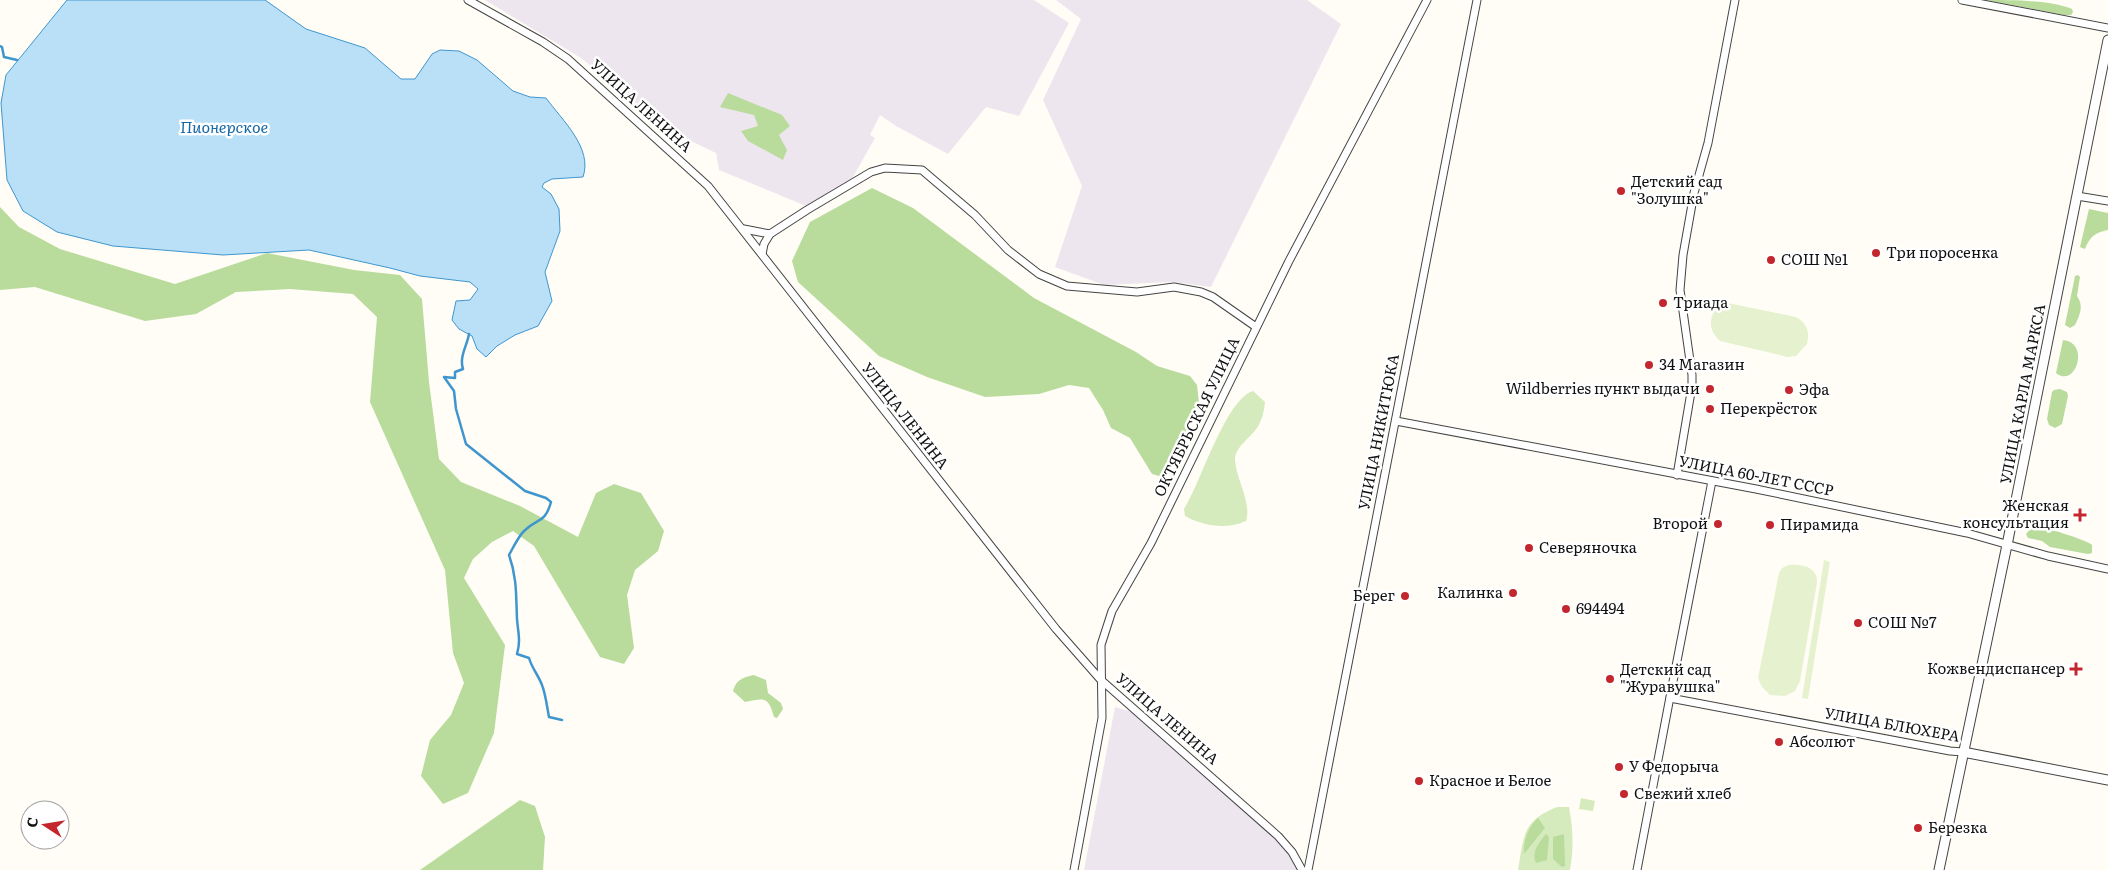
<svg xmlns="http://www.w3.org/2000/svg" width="2108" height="870" font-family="Literata,serif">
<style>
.industrial{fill:#eee6ef}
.green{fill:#d5ebbd}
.forest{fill:#b9dc9c}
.pitch{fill:#e6f2cf}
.water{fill:#b9e0f7;stroke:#3f96cf}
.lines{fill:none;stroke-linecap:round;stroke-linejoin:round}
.stream{stroke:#3f96cf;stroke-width:2.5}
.minor-casing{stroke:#444;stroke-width:9}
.tertiary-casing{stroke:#444;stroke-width:11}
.minor{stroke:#fff;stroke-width:7}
.tertiary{stroke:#fff;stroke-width:9}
.poi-dot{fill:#c4262e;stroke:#fff;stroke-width:2}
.labels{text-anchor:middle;stroke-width:5;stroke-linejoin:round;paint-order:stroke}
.street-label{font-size:15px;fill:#111;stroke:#fff}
.poi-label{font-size:15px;fill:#111;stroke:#fff;text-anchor:start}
.water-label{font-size:16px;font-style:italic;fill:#1768a6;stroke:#fff}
</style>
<rect width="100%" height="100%" fill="#fffdf5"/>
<g class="industrial">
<polygon points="485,0 1034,0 1069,23 1019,116 986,107 948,154 896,126 880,115 870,135 875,138 853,177 806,206 719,170 716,153 674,133 581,58"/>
<polygon points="1056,0 1307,0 1341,24 1211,287 1173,282 1104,285 1055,267 1082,186 1043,100 1081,19"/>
<polygon points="1115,707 1143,715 1285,846 1298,870 1084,870"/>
</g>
<g class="green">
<path d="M1253 391 1265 402C1264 412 1262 420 1257 428 1250 438 1235 447 1235 460 1236 479 1252 503 1246 521 1227 530 1203 526 1185 516L1184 509C1201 483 1225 400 1253 391Z"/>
<polygon points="1581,798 1595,801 1593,811 1579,809"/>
<path d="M1557 807H1569C1573 829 1574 848 1570 870H1518C1524 836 1522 821 1557 807Z"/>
</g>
<g class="forest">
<path d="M1986 0C2010 0 2052 0 2072 9L2073 12 2071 15H2064Z"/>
<polygon points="728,93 782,115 790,126 779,135 787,150 783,160 748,141 741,131 758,126 754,115 720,107"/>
<polygon points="872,188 913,208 1034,298 1136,352 1157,366 1190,376 1197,385 1199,403 1169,468 1159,476 1152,474 1130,438 1111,428 1103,410 1089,388 1069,385 1039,394 985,397 927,377 879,356 798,282 792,261 810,222"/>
<polygon points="0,207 19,227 60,249 175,284 267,253 354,270 400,275 422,299 429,382 439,459 461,482 520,506 578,537 596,493 614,484 641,493 664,531 658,551 635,570 627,595 634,648 624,664 600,657 534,546 513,531 492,542 473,559 464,578 505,645 494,733 468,793 443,804 421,776 430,740 451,715 464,683 453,653 445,570 370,402 377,317 353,294 290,289 236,292 196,314 145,321 35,287 0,290"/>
<path d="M2089 209 2108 213V230C2094 233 2090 237 2085 249L2080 247Z"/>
<path d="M2078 275 2080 277 2077 296C2084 306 2080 315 2075 325L2070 328 2065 325 2075 276Z"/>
<path d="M2063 340C2091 343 2075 389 2056 373Z"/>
<polygon points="2060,389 2067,392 2068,396 2062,424 2055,428 2049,425 2047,419 2052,392 2054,390"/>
<path d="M2033 526C2041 526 2088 540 2092 545V553L2088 554 2050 547 2042 541 2028 538 2026 534Z"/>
<path d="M754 675 766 680 768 693 781 703 783 709 777 718 774 717C768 696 765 698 745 702L733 691C737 679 742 678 754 675Z"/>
<polygon points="520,800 535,806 545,837 543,870 420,870"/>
<path d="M1538 818 1545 828 1524 854C1523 841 1528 827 1538 818Z"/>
<path d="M1546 834 1549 837 1547 860 1536 863C1531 851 1539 843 1546 834Z"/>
<polygon points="1564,834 1565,866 1562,867 1553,859 1553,837"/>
</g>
<g class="pitch">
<path d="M1728 303 1796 317C1807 323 1810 332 1807 344L1796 356 1788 357 1720 341C1710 332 1708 321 1715 310Z"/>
<polygon points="1824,560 1830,562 1808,699 1802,698"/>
<path d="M1789 565C1802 564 1818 567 1817 583L1800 681 1795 691 1785 696 1770 695 1762 687 1758 678 1779 573 1782 568Z"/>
</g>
<path class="water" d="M67 0H265L306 29 365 48 401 79H415L432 54 440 50 459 51 477 60 513 91 530 97 546 98C562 120 593 148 583 177L552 179 544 183 542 187 551 194 559 209 560 231 545 272 552 301 538 326 515 335 497 346 486 357 477 349 472 336 459 329 452 320 456 301 470 300 478 289 470 282 420 276 390 268 309 250 223 255 113 246 57 232 23 211 7 180 1 103 6 75Z"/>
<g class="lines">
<g class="stream">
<polyline points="0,46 2,47 4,57 17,60"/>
<path d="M469 334C467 346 459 357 463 369L455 372V378L444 377 454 391 456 409 466 444 525 491 546 498 551 502C545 524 537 518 524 531 518 537 513 548 509 555 517 577 516 596 517 619 518 633 521 640 517 654L529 658C532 669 540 677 543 688 546 697 547 707 549 717L562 720"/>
</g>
<g class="minor-casing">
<g id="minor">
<polyline points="468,0 543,42 568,59 708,186 1056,629 1100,679 1278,836 1292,852 1302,870"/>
<polyline points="1962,0 2108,28"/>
<polyline points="2077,196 2108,201"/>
<polyline points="744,229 770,234 807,210 871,172 885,168 922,170 975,215 1008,250 1039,274 1067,286 1137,292 1174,287 1201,292 1213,297 1256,327"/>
<polyline points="762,254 764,244 770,234"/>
<polyline points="1396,421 1756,489 1967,533 2048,556 2108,569"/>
<polyline points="1677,475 1692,386 1692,375 1680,290 1683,255 1694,193 1708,143 1735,0"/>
<polyline points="1670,698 1950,751 1963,752"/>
<polyline points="1074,870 1102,718 1101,645 1112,611 1151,543 1289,261 1427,0"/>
<polyline points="1308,870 1477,0"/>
<path d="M1637 870C1662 740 1686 611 1712 481"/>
</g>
</g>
<g class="tertiary-casing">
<g id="tertiary">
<polyline points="1963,752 2108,780"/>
<polyline points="1939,870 2007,545 2108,40"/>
</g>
</g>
<use href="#minor" class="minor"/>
<use href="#tertiary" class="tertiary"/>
</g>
<g class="poi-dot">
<circle cx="1621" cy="191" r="5"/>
<circle cx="1876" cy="253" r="5"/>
<circle cx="1771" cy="260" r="5"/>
<circle cx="1663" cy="303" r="5"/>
<circle cx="1649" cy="365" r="5"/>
<circle cx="1710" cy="389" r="5"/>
<circle cx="1789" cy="390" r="5"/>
<circle cx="1710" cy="409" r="5"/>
<path d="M2077.5 507.5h5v5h5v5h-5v5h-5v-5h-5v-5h5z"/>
<circle cx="1718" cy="524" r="5"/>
<circle cx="1770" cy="525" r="5"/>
<circle cx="1529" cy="548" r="5"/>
<circle cx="1513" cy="593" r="5"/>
<circle cx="1405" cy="596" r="5"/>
<circle cx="1566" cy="609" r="5"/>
<circle cx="1858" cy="623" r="5"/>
<path d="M2073.5 661.5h5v5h5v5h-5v5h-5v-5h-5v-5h5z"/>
<circle cx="1610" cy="679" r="5"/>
<circle cx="1779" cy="742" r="5"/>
<circle cx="1619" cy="767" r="5"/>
<circle cx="1419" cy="781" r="5"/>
<circle cx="1624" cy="794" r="5"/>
<circle cx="1918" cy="828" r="5"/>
</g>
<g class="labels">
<g class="street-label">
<text transform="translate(641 106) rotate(42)" y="5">УЛИЦА ЛЕНИНА</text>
<text transform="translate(2023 394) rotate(-79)" y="5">УЛИЦА КАРЛА МАРКСА</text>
<text transform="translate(905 416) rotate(52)" y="5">УЛИЦА ЛЕНИНА</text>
<text transform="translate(1197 417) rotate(-64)" y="5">ОКТЯБРЬСКАЯ УЛИЦА</text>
<text transform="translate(1379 432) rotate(-79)" y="5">УЛИЦА НИКИТЮКА</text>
<text transform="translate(1756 476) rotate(11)" y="5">УЛИЦА 60-ЛЕТ СССР</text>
<text transform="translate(1167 719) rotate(41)" y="5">УЛИЦА ЛЕНИНА</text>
<text transform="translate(1892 725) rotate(10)" y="5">УЛИЦА БЛЮХЕРА</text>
</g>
<g class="poi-label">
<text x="1631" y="187">Детский сад<tspan x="1631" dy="17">"Золушка"</tspan></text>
<text x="1886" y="258">Три поросенка</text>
<text x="1781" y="265">СОШ №1</text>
<text x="1673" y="308">Триада</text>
<text x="1659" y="370">34 Магазин</text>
<text x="1700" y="394" text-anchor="end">Wildberries пункт выдачи</text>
<text x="1799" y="395">Эфа</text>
<text x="1720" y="414">Перекрёсток</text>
<text x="2069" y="511" text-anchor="end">Женская<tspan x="2069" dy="17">консультация</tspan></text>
<text x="1708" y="529" text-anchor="end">Второй</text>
<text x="1780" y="530">Пирамида</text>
<text x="1539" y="553">Северяночка</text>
<text x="1503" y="598" text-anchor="end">Калинка</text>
<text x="1395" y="601" text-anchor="end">Берег</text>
<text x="1576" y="614">694494</text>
<text x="1868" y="628">СОШ №7</text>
<text x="2065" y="674" text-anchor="end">Кожвендиспансер</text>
<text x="1620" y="675">Детский сад<tspan x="1620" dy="17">"Журавушка"</tspan></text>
<text x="1789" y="747">Абсолют</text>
<text x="1629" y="772">У Федорыча</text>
<text x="1429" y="786">Красное и Белое</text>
<text x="1634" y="799">Свежий хлеб</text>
<text x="1928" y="833">Березка</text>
</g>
<g class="water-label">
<text x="224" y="133">Пионерское</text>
</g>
</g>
<g transform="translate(45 825) rotate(282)"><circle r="24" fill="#ffffff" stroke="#a0a0a0"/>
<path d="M0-4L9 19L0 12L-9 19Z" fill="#c4262e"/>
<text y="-8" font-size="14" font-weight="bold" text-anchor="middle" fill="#111111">С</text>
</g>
</svg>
